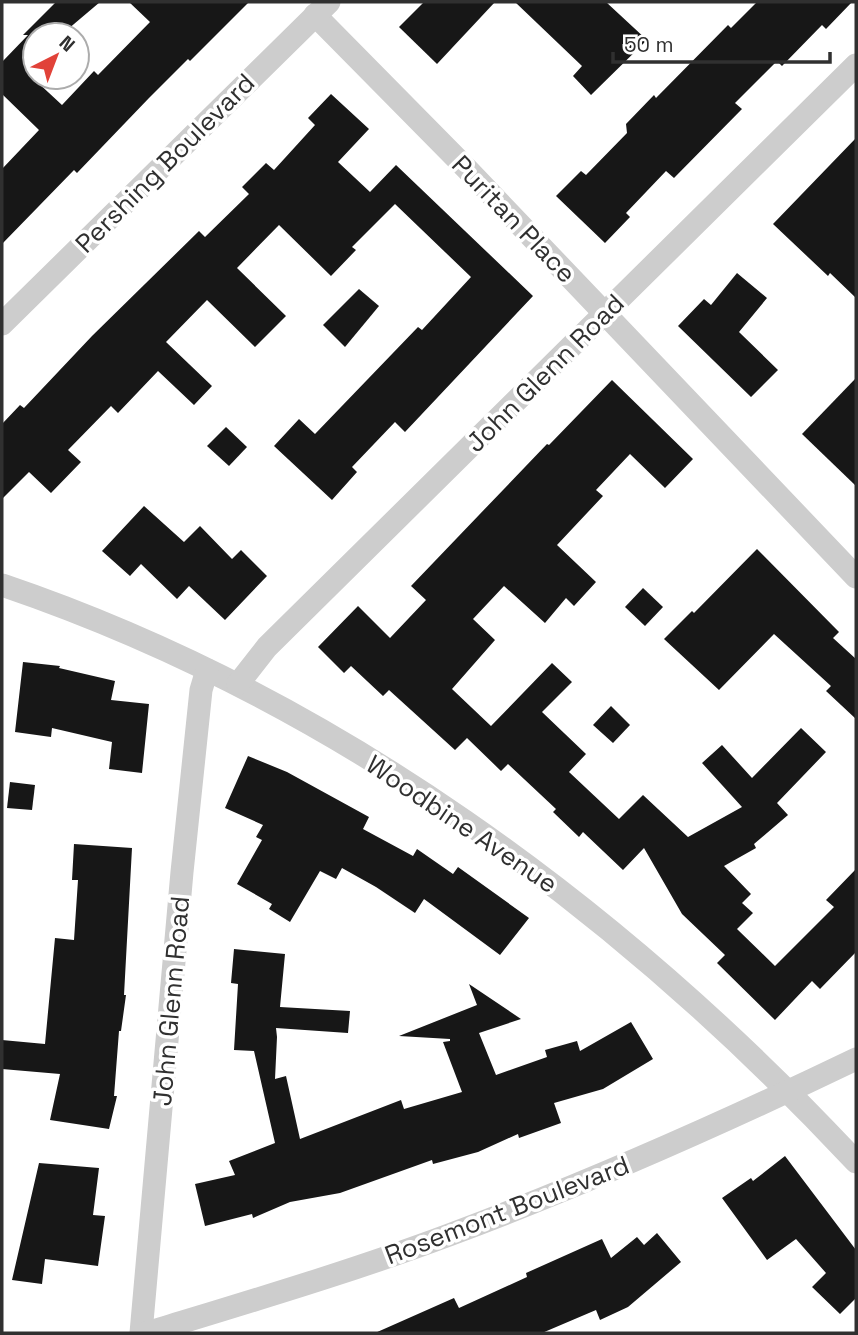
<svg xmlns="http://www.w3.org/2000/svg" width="858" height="1335" font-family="'Space Grotesk',sans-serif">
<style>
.building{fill:#171717}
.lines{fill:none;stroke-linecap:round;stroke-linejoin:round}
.minor{stroke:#cdcdcd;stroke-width:23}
.labels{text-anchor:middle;stroke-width:7;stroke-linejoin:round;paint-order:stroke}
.street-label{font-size:26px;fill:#303030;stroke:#fff}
</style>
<rect width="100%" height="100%" fill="#fff"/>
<g class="building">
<polygon points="56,2 100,2 61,35 35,35 35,80 62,105 94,71 98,75 150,22 129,2 249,2 190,61 188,59 149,98 77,173 74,170 2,244 2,169 39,130 2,94 2,62 28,35 23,35"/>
<polygon points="424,2 495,2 437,64 399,27"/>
<polygon points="515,2 606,2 647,40 591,95 573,76 582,66"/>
<polygon points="757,2 852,2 826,29 822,25 782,66 777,61 735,103 742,109 674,178 666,171 626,213 630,217 605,243 556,196 581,171 586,175 627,133 626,124 654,95 656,98 728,25 731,28"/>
<polygon points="331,94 369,129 338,162 370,192 396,165 533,296 405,432 395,422 352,467 357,472 332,500 274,446 299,419 315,434 418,327 422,330 471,277 395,204 352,247 356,250 331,276 279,225 237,268 286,316 255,347 207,300 166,342 212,386 194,405 158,371 118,413 111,406 68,450 81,462 51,493 29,472 2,499 2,424 20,405 24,408 92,336 199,231 205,237 249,194 242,187 266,163 274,170 315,125 308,118"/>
<polygon points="856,138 856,298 830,273 828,276 773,224"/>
<polygon points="737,273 767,298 739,332 778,370 751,397 678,326 704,299 711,305"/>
<polygon points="359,289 379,306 345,347 323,325"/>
<polygon points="856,378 856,486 802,434"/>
<polygon points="612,380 693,459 665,488 630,454 596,490 603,496 557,545 596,582 574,606 566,598 545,623 504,586 473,619 495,640 452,689 491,726 552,663 572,682 542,712 586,754 569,772 619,819 643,795 688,837 742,807 702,763 722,745 752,778 801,728 826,752 777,803 788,815 754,844 756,848 724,866 751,894 742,903 753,913 737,929 775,966 834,907 826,900 856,869 856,952 820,989 812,981 775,1020 717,963 725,955 682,914 644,848 623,870 583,832 579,837 553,812 556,809 508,764 501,771 467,738 455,750 389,690 383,696 351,666 344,673 318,647 358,606 390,638 426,600 411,586 547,444 549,445"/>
<polygon points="226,427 247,447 229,466 207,446"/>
<polygon points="144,506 184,542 200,526 232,559 241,550 267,576 225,620 189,586 177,599 141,564 130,576 102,551"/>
<polygon points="757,549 839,632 833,638 856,659 856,719 826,691 831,686 774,634 719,690 664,639 692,611 694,613"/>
<polygon points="643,588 663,607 645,626 625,607"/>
<polygon points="23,662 60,666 59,668 115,681 111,700 149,704 142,773 109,769 112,742 52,728 51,737 15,732"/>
<polygon points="611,706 630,725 613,743 593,725"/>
<polygon points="248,756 287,772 369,817 363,829 413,856 417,849 453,874 458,867 529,918 500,955 424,899 415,913 376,887 342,868 336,879 320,871 290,922 269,909 272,904 237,884 262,840 256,837 263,825 225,808"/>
<polygon points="10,782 35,785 32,810 7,808"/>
<polygon points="74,844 132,848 124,995 126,995 121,1031 119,1031 114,1096 117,1096 109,1129 50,1120 60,1074 2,1069 2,1040 45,1044 55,938 74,940 78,880 72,880"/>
<polygon points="234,949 285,954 280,1007 350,1011 348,1033 276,1028 277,1037 275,1079 286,1076 300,1139 401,1100 404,1109 462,1092 443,1042 450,1041 450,1039 399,1036 477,1005 469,984 521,1019 479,1033 496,1075 547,1057 545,1050 577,1041 580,1051 631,1022 653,1059 603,1089 554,1103 561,1123 519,1138 518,1134 478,1152 433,1164 432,1160 340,1193 290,1202 253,1218 252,1214 205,1226 195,1184 235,1175 229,1161 275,1143 254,1051 234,1050 238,984 231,983"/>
<polygon points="785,1156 856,1250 856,1298 840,1314 812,1287 826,1273 796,1239 767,1260 722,1198 751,1178 753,1181"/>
<polygon points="39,1163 99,1168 93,1215 105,1216 98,1266 45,1259 42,1284 12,1280"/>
<polygon points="657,1233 681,1262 628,1307 600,1320 596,1310 542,1333 375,1333 454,1298 459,1308 527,1277 526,1273 602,1239 611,1258 637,1237 644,1245"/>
</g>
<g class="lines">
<g class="minor">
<polyline points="315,15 466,168 856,577"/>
<polyline points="2,324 329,2"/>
<path d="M2 585C332 697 620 909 856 1162"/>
<polyline points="238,684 267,647 856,65"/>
<polyline points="141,1333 182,872 201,690 207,670"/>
<path d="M147 1333C248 1302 350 1272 449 1235 588 1183 723 1123 856 1059"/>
</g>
</g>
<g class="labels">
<g class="street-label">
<text transform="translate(165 163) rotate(-45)" y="9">Pershing Boulevard</text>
<text transform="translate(514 219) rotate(46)" y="9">Puritan Place</text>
<text transform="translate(545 373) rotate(-45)" y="9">John Glenn Road</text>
<text transform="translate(462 824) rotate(34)" y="9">Woodbine Avenue</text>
<text transform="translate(171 1001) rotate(-85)" y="9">John Glenn Road</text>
<text transform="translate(507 1210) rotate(-21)" y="9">Rosemont Boulevard</text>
</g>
</g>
<rect width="858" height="1335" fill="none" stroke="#303030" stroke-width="7"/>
<g transform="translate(56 56) rotate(42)"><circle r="33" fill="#ffffff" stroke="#acacac" stroke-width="2"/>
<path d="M0-5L12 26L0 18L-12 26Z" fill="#e14239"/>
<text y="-10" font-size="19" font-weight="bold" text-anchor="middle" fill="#303030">N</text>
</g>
<path d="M613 52v10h217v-10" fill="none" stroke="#303030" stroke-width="3.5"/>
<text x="624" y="52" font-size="21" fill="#303030" stroke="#ffffff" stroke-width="5" paint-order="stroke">50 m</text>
</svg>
